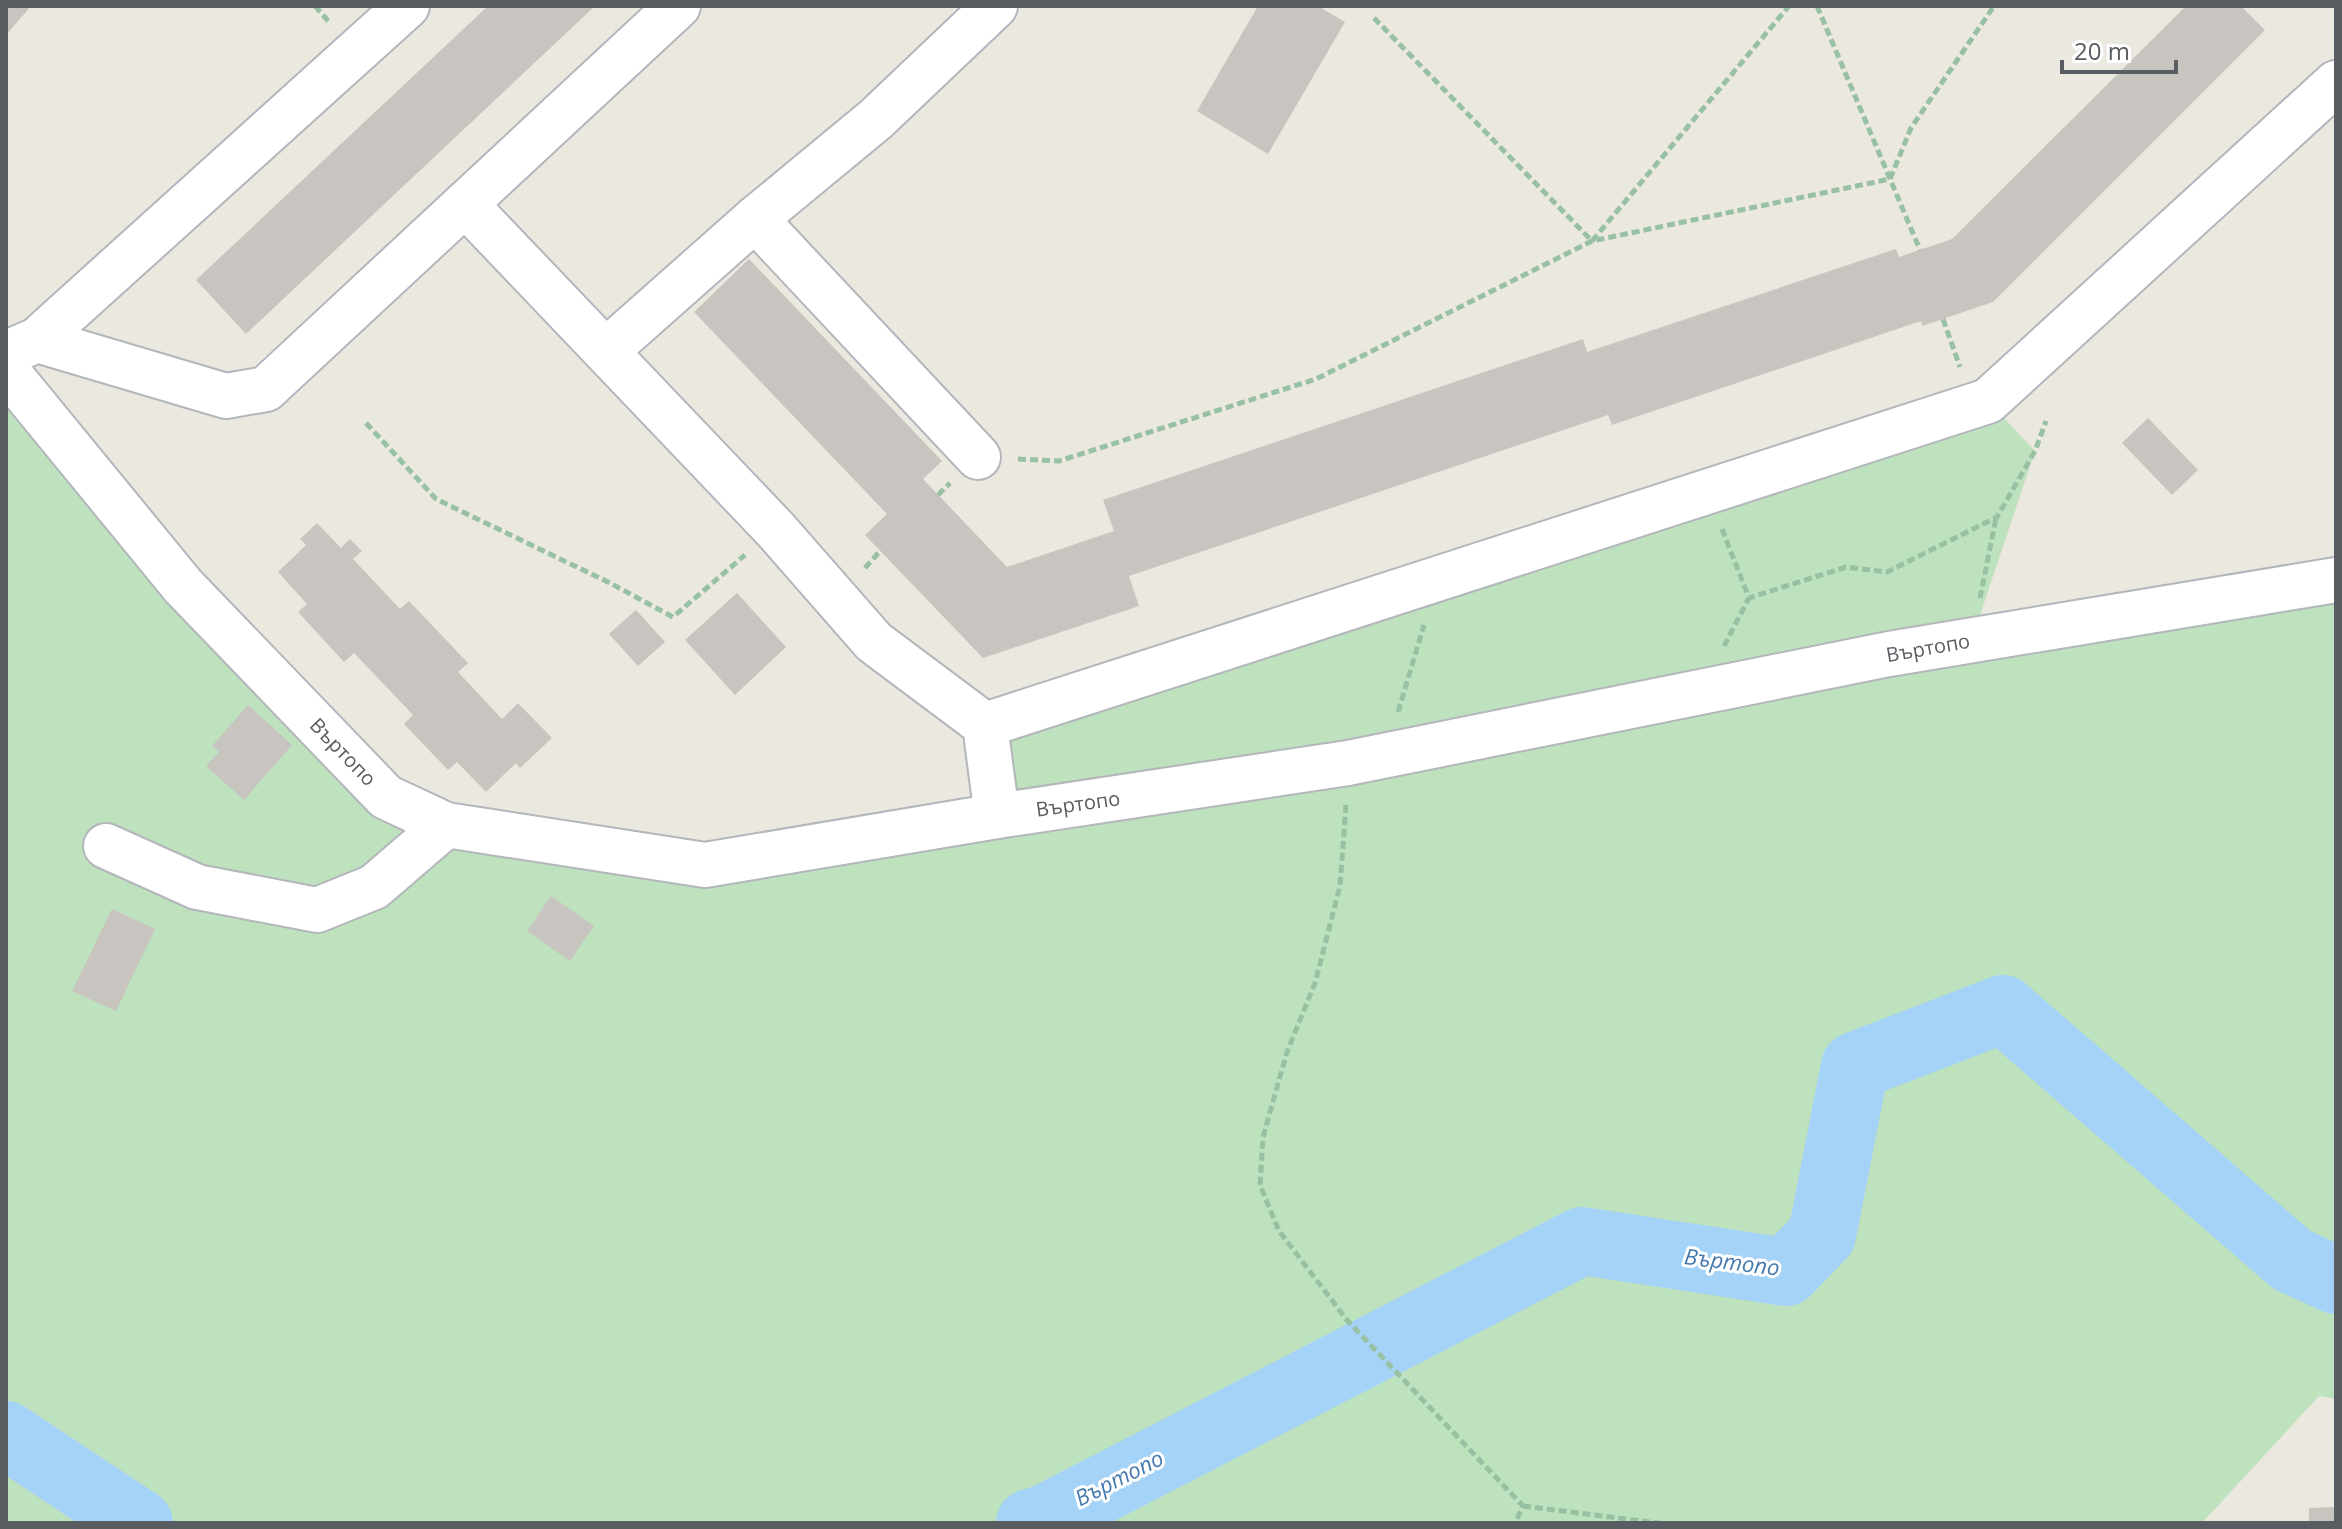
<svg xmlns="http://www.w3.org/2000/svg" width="2342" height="1529" font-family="'Open Sans',sans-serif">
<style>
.green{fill:#bee1be}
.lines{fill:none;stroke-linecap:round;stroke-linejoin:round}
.river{stroke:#a4d3f7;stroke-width:68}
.building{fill:#c8c5c0}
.minor-casing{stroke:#b3b6ba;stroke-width:48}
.path{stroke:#98c1a3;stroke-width:5;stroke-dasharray:8 4;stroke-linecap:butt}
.minor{stroke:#fff;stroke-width:44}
.labels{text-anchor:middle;stroke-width:6;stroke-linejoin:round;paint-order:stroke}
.street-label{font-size:20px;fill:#595c60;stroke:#fff}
.water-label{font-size:22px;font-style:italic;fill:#467aaf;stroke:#fff}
</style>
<rect width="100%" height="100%" fill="#ebe8e0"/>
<polygon class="green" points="6,392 183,595 446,824 705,865 996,816 985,725 1988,401 2035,451 1972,639 2336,580 2336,1399 2319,1396 2202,1523 6,1523"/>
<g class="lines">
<g class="river">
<polyline points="6,1435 139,1523"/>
<polyline points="1030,1523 1044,1519 1582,1241 1786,1272 1822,1235 1855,1066 2003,1009 2292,1260 2336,1280"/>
</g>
</g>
<g class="building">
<polygon points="6,6 31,6 6,35"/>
<polygon points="488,6 595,6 246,334 196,280"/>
<polygon points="1258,6 1318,6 1345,22 1268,154 1197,111"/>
<polygon points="2186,6 2241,6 2265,30 1993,302 1922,326 1921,321 1612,425 1608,415 1129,576 1139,606 983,658 865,535 887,514 694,312 749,259 942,461 923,479 1007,567 1114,531 1103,500 1583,339 1587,352 1896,249 1899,257 1952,239"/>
<polygon points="2148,418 2198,470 2172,495 2122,443"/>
<polygon points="317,523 341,548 350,539 362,551 353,559 400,609 409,601 468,663 458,672 502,719 518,703 552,738 520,768 516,763 486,792 457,762 448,770 404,724 413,715 354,653 344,662 298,612 307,604 278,572 306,545 300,539"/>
<polygon points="737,593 786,647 735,695 685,640"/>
<polygon points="636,610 665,642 638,666 609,634"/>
<polygon points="248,705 292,745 244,800 206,766 219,752 212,746"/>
<polygon points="551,896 594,926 570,961 527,931"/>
<polygon points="112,909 155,929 116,1011 72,991"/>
<polygon points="2336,1507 2336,1523 2309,1523 2309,1508"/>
</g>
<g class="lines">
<g class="minor-casing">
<g id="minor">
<polyline points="465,204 775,529 874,642 985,725 997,816"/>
<polyline points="755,219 876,119 995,6"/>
<polyline points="37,340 226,396 266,389 678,6"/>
<polyline points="16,349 37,340 407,6"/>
<polyline points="606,351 755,219 978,457"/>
<polyline points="6,370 183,586 386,797 446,825 705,865 997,816 1348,763 1889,654 2336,580"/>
<polyline points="985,725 1988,401 2336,83"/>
<polyline points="106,846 197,887 317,910 374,887 446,825"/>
</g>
</g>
<g class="path">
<polyline points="315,6 330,23"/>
<polyline points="1817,6 1920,250"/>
<polyline points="1374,18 1592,241 1789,6"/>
<polyline points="1943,319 1960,367"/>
<polyline points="366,423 436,499 610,583 673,617 745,555"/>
<polyline points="1018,459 1059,461 1316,379 1592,241 1890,179 1911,128 1994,6"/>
<polyline points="938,495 950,483"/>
<polyline points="1722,529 1749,598 1846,567 1887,572 1997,517 2035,451 2046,421"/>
<polyline points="865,568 880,551"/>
<polyline points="1980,598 1996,518"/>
<polyline points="1724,646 1749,598"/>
<polyline points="1398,712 1424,625"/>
<polyline points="1346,805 1340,886 1315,983 1287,1052 1263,1137 1260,1185 1279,1231 1347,1320 1523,1506 1515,1523"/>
<polyline points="1523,1506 1659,1523"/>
</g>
<use href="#minor" class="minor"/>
</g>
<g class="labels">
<g class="street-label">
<text transform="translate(1928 648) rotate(-10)" y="7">Въртопо</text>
<text transform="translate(343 752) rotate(46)" y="7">Въртопо</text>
<text transform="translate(1078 804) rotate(-8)" y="7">Въртопо</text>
</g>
<g class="water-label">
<text transform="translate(1732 1262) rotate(7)" y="8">Въртопо</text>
<text transform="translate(1119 1478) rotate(-27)" y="8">Въртопо</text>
</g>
</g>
<rect width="2342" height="1529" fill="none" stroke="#595c60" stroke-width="16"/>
<path d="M2062 60v12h114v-12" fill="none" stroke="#595c60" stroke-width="4"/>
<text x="2074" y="60" font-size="24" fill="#595c60" stroke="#ffffff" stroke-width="6" paint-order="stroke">20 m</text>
</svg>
